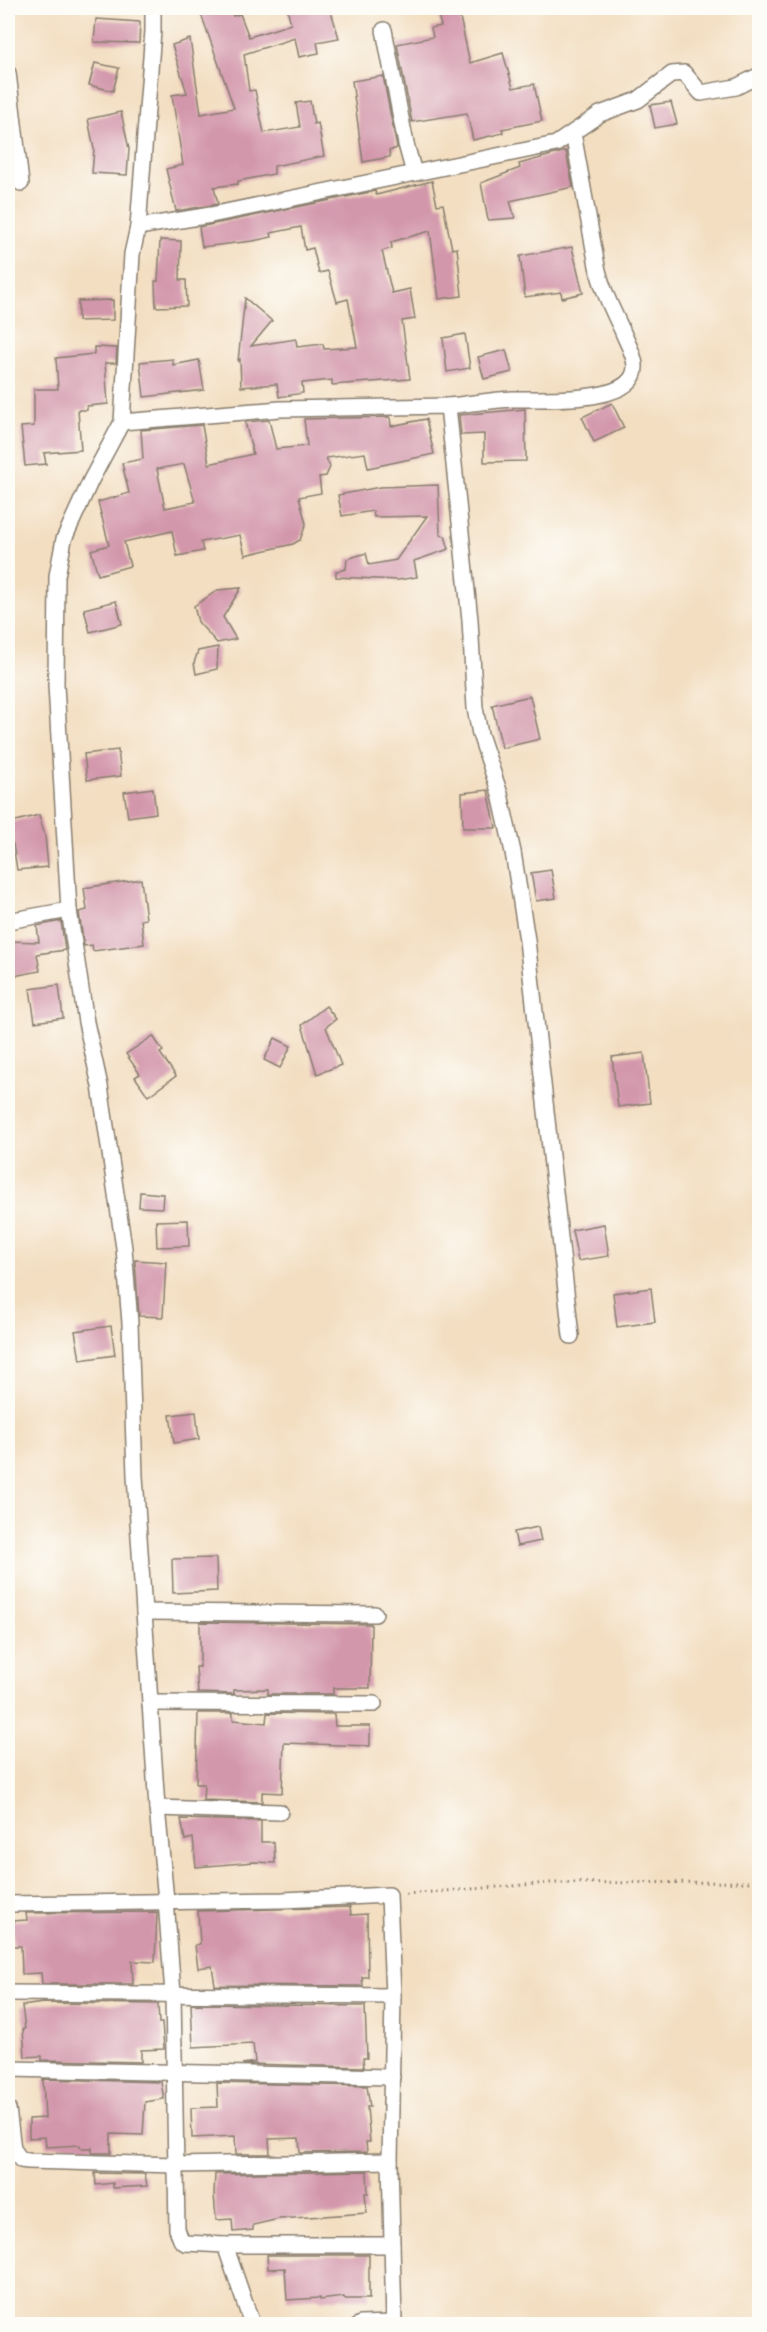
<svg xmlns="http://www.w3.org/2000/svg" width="767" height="2332" font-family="'Balsamiq Sans',sans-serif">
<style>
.building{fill:#d397ac;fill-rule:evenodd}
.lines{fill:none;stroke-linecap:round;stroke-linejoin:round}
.minor-casing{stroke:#887d6e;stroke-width:18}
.path{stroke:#887d6e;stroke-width:3;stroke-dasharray:1.5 4.5;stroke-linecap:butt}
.minor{stroke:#fff;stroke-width:15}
</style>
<rect width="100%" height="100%" fill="#fdfcf7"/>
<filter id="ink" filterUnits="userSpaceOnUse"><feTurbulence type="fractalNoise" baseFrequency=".0167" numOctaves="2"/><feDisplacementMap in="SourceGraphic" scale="12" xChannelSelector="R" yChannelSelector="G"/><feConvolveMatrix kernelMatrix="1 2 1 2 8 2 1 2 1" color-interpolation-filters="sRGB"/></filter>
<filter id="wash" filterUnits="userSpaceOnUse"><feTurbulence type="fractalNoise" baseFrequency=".008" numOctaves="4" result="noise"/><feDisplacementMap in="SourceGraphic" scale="24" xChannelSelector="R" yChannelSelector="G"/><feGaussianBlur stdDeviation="1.35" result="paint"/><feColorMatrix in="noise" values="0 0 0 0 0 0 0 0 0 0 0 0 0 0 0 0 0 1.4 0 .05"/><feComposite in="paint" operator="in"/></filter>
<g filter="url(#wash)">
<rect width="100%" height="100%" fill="#f3dec1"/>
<g id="blocks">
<g class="building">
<polygon points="199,8 230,8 233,16 240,14 249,37 291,24 287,8 330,8 339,38 317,42 319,53 299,57 295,38 244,54 249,91 255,90 264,133 300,127 296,103 310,101 314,124 318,123 324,156 274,166 274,174 238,181 238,184 214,187 218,204 176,211 166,169 183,165 172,95 187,93 172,45 190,39 201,114 234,108"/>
<polygon points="436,8 458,8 470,63 503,53 513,88 534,84 542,121 502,129 503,133 473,140 467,113 412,122 397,44 433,37 431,28 441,26"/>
<polygon points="96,19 140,22 139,43 94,42"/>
<polygon points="95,63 119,68 113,91 89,85"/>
<polygon points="383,76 397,148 389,151 390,157 363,162 352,81"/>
<polygon points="671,102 677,124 655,128 650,105"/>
<polygon points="121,112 129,149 127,175 92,173 94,149 88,119"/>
<polygon points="566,151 573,187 510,201 515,218 488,220 481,183 520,168 519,164"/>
<polygon points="432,181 437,205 443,204 452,249 457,248 462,296 439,299 430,231 391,242 392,248 382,251 392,293 410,289 415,319 402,321 410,379 332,385 332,380 302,383 303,393 279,397 277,384 241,387 240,359 238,361 245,298 272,321 251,346 296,339 297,347 323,344 324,349 357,347 348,299 337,302 328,271 319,273 313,248 305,250 301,227 271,233 272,237 253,241 202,247 199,227 375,191 376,195"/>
<polygon points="160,240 181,241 180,280 186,280 187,306 156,307 155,281 158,281"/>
<polygon points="572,247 583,293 562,298 561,292 525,297 520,256"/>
<polygon points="113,300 113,320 78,321 78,301"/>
<polygon points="465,334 470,368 447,372 443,338"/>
<polygon points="94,347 117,348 116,363 105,363 108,404 87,406 87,410 78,410 81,450 44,453 46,464 25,466 21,427 34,426 34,389 58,389 56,358 94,354"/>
<polygon points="506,350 512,372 484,379 478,357"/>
<polygon points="173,359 173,365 199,360 204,390 144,397 140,362"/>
<polygon points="612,403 624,428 594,442 582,417"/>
<polygon points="525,409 526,461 484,462 484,434 461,435 459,415"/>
<path d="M390 417 391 426 426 419 434 454 368 468 365 453 326 458 330 467 326 476 319 477 321 493 299 497 306 524 300 540 293 544 245 555 240 535 201 542 203 551 177 556 172 531 124 542 130 566 98 575 91 550 109 545 98 502 129 493 122 463 143 459 141 430 202 425 209 464 253 454 245 422 269 420 276 449 307 446 304 419ZM184 464 195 502 165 508 157 469Z"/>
<polygon points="438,485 440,535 445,536 449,549 414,561 417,577 398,580 336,577 336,571 346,569 347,559 366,553 369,565 396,560 427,516 374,517 373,511 342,516 338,495 380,487"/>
<polygon points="241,588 223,617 236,639 217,643 198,622 194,606 218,590"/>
<polygon points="116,601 122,624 90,632 84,609"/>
<polygon points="218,647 217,669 196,674 194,663 198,651"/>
<polygon points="530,696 540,739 502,748 492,705"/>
<polygon points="118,750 121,776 87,780 84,754"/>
<polygon points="153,788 156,813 128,817 124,792"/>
<polygon points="488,790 496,828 463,828 462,793"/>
<polygon points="39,815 45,836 48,867 17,870 13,844 10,845 8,837 8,823"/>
<polygon points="551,870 556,898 536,901 531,873"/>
<polygon points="141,879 146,919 141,920 144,944 93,951 92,945 84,946 79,912 87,910 84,888"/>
<polygon points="61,921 65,950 37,954 40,971 8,977 8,941 39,942 37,926"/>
<polygon points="59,985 63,1018 35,1022 30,989"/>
<polygon points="326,1006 336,1019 326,1027 341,1065 317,1074 302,1025"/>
<polygon points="153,1036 163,1051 160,1053 176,1076 148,1096 135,1077 140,1074 126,1054"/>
<polygon points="275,1038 291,1046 280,1068 264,1060"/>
<polygon points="644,1053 650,1103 618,1107 612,1057"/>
<polygon points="140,1192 163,1194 162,1208 139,1207"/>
<polygon points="188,1220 189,1246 157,1247 156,1221"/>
<polygon points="604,1224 609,1256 578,1261 572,1230"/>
<polygon points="135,1260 166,1262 163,1317 139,1316"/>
<polygon points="651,1288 655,1322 617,1327 613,1293"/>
<polygon points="111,1326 115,1355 80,1360 75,1331"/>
<polygon points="196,1412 199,1439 174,1443 170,1415"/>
<polygon points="538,1527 541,1541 517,1546 514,1532"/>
<polygon points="216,1558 217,1591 173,1593 172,1559"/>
<polygon points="200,1622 371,1624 370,1688 333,1688 333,1694 268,1694 268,1689 234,1690 234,1694 198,1693 196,1667 200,1667"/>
<polygon points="198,1713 233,1713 233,1720 266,1723 267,1713 334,1714 335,1726 370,1726 370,1746 284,1743 282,1793 262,1792 262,1802 203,1800 204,1784 196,1784"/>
<polygon points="181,1819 261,1821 261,1842 274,1842 275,1863 254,1862 196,1867 193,1838 185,1840"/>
<polygon points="350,1907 351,1915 367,1914 368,1977 362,1977 363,1986 215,1985 212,1966 198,1968 195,1945 200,1944 198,1911"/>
<polygon points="157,1912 155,1962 132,1961 133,1984 42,1984 41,1973 22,1974 21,1946 13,1946 12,1921 27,1920 26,1913"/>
<polygon points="43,2003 158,2004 159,2023 162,2023 164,2049 141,2050 141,2062 42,2060 42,2056 25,2057 23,2029 25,2029 22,2006"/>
<polygon points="191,2004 365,2006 367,2058 363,2058 364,2067 242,2064 255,2062 253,2044 193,2047"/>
<polygon points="43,2079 161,2082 164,2099 145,2102 143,2135 111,2134 111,2153 92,2153 92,2148 80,2148 80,2145 46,2147 45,2137 29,2138 29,2119 45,2118"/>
<polygon points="217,2083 367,2086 370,2107 367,2107 370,2142 366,2142 367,2152 300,2153 299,2138 269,2139 270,2154 236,2154 235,2136 192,2138 191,2108 218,2107"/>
<polygon points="367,2171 368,2193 365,2193 367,2213 279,2219 253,2225 253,2230 233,2232 232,2219 216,2220 214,2194 215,2174"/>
<polygon points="95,2173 145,2174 147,2186 113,2188 113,2183 96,2185"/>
<polygon points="267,2255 369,2255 369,2299 345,2299 344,2297 320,2300 320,2298 287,2300 285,2268 268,2269"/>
</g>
</g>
</g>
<g filter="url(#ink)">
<use href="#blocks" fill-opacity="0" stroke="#887d6e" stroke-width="1.5"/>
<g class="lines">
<g class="minor-casing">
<g id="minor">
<polyline points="153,8 153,31 138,227 132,254 122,422 91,480 64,539 57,576 56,685 69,910 86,1022 100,1086 124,1248 130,1323 135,1476 157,1808 166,1900 173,1994 177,2229 181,2240 185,2243 225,2245 252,2324"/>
<polyline points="384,30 406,144 414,173"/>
<polyline points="8,73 21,183"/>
<polyline points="138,227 211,215 556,144 600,114 638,100 672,74 684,73 701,93 736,87 760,75"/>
<path d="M448 406C470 404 491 400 513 399 539 398 638 406 635 365 634 353 626 341 622 330 612 309 602 289 597 266L573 133"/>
<polyline points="122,422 280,409 448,406 470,620 475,708 480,734 500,794 513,852 527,940 571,1336"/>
<polyline points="8,921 69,910"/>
<polyline points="144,1612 375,1614"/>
<polyline points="150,1703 374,1704"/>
<polyline points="157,1808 280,1812"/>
<polyline points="8,1904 283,1900 389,1895 393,1996 390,2161 394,2324"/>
<polyline points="8,1993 393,1996"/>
<polyline points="8,2069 392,2077"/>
<polyline points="8,2109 13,2149 21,2160 28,2161 176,2165 390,2161"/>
<polyline points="225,2245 392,2245"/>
<polyline points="360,2324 394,2323"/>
</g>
</g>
<polyline class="path" points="406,1894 550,1883 760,1882"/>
<use href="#minor" class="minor"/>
</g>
</g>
<rect width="767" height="2332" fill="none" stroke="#fdfcf7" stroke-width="30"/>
</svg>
